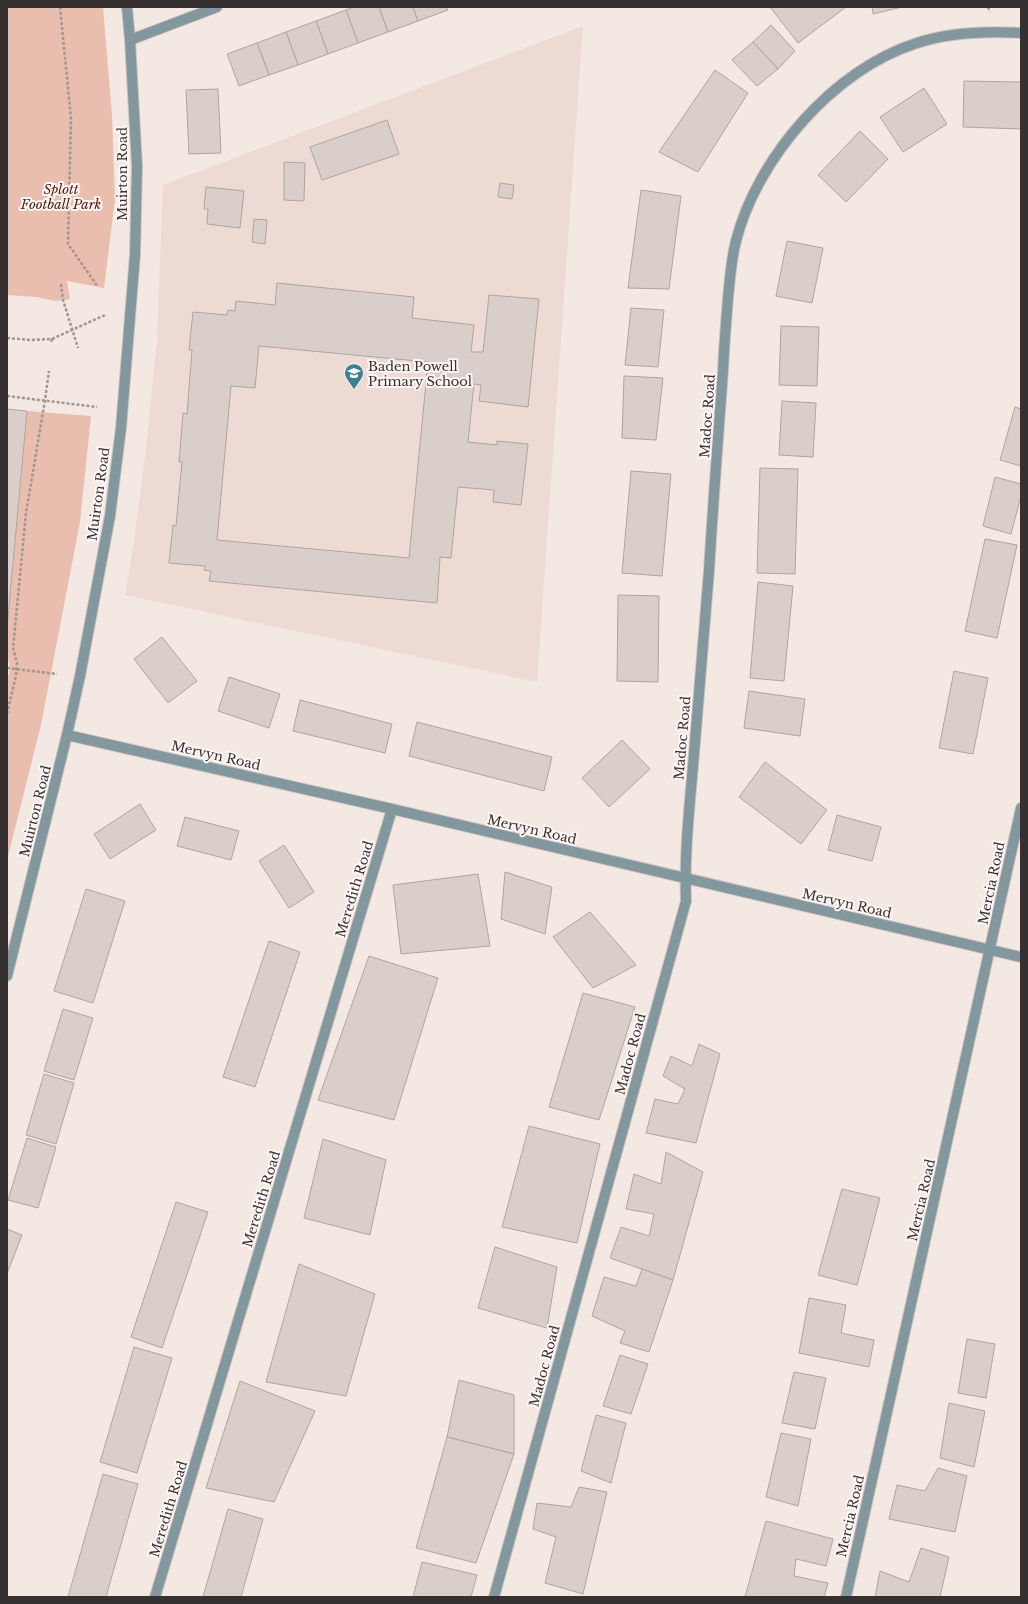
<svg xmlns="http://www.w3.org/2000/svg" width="1028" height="1604" font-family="'Libre Baskerville',serif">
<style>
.built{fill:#eddad3}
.green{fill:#e9beae}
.building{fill:#d9cec9;stroke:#afa4a0;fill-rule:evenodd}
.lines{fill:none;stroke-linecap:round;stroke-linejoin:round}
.minor-casing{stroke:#cec3bf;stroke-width:12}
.path{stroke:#9f9693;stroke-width:2.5;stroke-dasharray:3 2;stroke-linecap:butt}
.minor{stroke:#82979e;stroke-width:10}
.labels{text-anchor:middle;stroke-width:4;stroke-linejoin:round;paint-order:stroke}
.street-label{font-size:13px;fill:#363130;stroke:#fdf6f4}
.park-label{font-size:13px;font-style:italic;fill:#4d1600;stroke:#fdf6f4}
.poi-label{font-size:13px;fill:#363130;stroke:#fdf6f4;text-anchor:start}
</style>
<rect width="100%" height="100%" fill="#f4e8e3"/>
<polygon class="built" points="583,26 537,682 125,595 134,542 147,441 157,340 163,185"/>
<g class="green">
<polygon points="7,7 103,7 112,115 115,199 104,288 67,281 70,299 56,301 36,297 7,295"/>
<polygon points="27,411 91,416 80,522 41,725 7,860 7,682 10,668 7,654 7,629"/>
</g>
<g class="building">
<polygon points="354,7 379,7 388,32 358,43 346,10"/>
<polygon points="379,7 413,7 418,21 388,32"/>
<polygon points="413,7 446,7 448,10 418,21"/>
<polygon points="770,7 846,7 798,43"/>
<polygon points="872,7 902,7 873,14"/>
<polygon points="346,10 358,43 328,54 316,21"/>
<polygon points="316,21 328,54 298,65 286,32"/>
<polygon points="771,25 795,51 778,69 753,42"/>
<polygon points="286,32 298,65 269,75 257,43"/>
<polygon points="753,42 778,69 757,86 732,60"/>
<polygon points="257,43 269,75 239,86 227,54"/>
<polygon points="715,70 748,93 698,172 659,152"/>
<polygon points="964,81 1021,82 1021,129 963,127"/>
<polygon points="924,88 947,124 903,152 880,117"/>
<polygon points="218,89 221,153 189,154 186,90"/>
<polygon points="387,120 399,154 322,180 310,147"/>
<polygon points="860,131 888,159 846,202 818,175"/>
<polygon points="284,162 305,163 304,201 284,200"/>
<polygon points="500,183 514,185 512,199 498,197"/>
<polygon points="206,187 244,191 240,228 207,224 208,209 204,209"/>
<polygon points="641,190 681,196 669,289 628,288"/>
<polygon points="254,219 267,220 265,244 252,242"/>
<polygon points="787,241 823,248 812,303 776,296"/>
<path d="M277 283 414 297 412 318 474 325 471 352H483L489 295 539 299 528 407 479 401 481 385 474 384 468 442 497 445V441L528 444 521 505 493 502 494 490 458 487 451 558 440 557 437 603 209 581 211 571 204 570 205 566 169 563 173 525 176 526 182 462H179L183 413 187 414 192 350H189L193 312 227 315 228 310 235 311 236 301 275 305ZM259 346 428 362 409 558 217 540 231 386 255 388Z"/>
<polygon points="631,308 664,310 658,367 625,365"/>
<polygon points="781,326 819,327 817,386 779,385"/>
<polygon points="624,376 663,378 656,440 622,438"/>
<polygon points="782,401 816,403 813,457 779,455"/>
<polygon points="1015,407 1021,409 1021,466 1000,460"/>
<polygon points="7,409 27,411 7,628"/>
<polygon points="760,468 798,469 795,574 757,573"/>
<polygon points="631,471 671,474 662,576 622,573"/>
<polygon points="995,477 1021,484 1021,496 1011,534 983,526"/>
<polygon points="985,539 1017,545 997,638 965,631"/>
<polygon points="758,582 793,586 784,681 750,678"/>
<polygon points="618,595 659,596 658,682 617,681"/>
<polygon points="162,637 197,681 168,703 134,659"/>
<polygon points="954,671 988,678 973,754 939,748"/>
<polygon points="229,677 280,694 269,728 218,711"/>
<polygon points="749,691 805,699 800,736 744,728"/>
<polygon points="300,700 392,724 385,753 293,731"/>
<polygon points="417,722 552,757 544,791 409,756"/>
<polygon points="622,740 650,769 609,807 582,778"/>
<polygon points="765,762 827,810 801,844 739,797"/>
<polygon points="140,804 156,830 110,859 94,834"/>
<polygon points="837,815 881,827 872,861 828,850"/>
<polygon points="185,817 239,831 231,860 177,846"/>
<polygon points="284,845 314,892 289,908 259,861"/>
<polygon points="505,872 552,887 545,934 501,919"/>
<polygon points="478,874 490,946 401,954 393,885"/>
<polygon points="86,889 125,901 93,1003 54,991"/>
<polygon points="590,912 636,965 593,988 553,937"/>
<polygon points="269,941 300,952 255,1087 223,1077"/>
<polygon points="369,956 438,978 394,1120 318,1100"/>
<polygon points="583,993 635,1007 599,1120 549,1107"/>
<polygon points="63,1009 93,1018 74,1080 44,1071"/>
<polygon points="699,1044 720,1054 696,1143 646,1133 655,1099 678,1104 685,1089 663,1076 671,1056 692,1066"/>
<polygon points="44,1074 74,1083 56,1144 26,1135"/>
<polygon points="529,1126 600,1144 577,1243 502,1227"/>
<polygon points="27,1138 56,1147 38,1208 8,1200"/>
<polygon points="323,1139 386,1160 370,1235 304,1218"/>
<polygon points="666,1152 703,1172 673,1280 610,1258 621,1227 649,1236 654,1214 626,1209 634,1174 661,1184"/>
<polygon points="842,1189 880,1198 857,1285 818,1275"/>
<polygon points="176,1202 208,1212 162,1348 131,1337"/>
<polygon points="7,1229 22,1235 7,1274"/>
<polygon points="495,1247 557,1267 547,1328 478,1308"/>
<polygon points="299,1264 375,1294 346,1396 266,1382"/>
<polygon points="642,1269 673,1280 649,1352 620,1343 625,1331 592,1316 604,1277 636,1286"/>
<polygon points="809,1298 846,1305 841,1333 874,1340 869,1367 799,1353"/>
<polygon points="967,1339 995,1344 986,1398 958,1393"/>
<polygon points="134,1347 172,1358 137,1473 100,1462"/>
<polygon points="620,1355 648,1364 631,1414 603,1406"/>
<polygon points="794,1372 826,1378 815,1429 782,1423"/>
<polygon points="459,1380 514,1395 514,1454 447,1437"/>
<polygon points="240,1381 315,1411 274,1502 206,1488"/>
<polygon points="949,1403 985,1411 974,1467 940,1458"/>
<polygon points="596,1415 626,1423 611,1483 581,1471"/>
<polygon points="781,1433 811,1439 798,1506 766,1497"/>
<polygon points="447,1437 514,1454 476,1563 416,1548"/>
<polygon points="938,1468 967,1476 955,1532 889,1519 897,1485 925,1491"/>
<polygon points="103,1474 138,1484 106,1597 68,1597"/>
<polygon points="579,1487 607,1492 583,1594 545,1583 556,1537 533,1529 537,1503 571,1507"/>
<polygon points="228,1509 263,1519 241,1597 203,1597"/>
<polygon points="766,1521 833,1539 826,1566 796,1559 794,1576 828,1583 824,1597 745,1597"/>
<polygon points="921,1548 949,1557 940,1597 875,1597 880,1571 909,1582"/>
<polygon points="422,1562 477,1575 471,1597 413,1597"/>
</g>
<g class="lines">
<g class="minor-casing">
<g id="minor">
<polyline points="130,40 217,7"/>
<polyline points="67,735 392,809 1021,957"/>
<polyline points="7,976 67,735 80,676 110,516 121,428 135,255 137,166 130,40 127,7"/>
<polyline points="155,1597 392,809"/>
<path d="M494 1597 686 901C684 852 690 803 694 754 699 693 704 632 709 571 713 504 718 438 723 371 724 347 726 323 728 298 730 279 731 260 736 241 757 158 834 69 917 43 950 32 987 31 1021 33"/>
<polyline points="846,1597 1021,808"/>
</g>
</g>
<g class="path">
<polyline points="60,7 71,118 68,244 98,287"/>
<polyline points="988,7 990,12"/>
<polyline points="61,284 63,300 78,348"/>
<polyline points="7,338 30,340 52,339 51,342"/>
<polyline points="52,339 105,315"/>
<polyline points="7,396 97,407"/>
<polyline points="7,668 57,674"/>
<polyline points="7,714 16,675 17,663 13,648 26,513 45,400 49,371"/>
</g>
<use href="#minor" class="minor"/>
</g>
<defs>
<g id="school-pin" transform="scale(1)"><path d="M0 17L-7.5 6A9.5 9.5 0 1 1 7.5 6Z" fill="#3f7f93" stroke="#fdf6f4"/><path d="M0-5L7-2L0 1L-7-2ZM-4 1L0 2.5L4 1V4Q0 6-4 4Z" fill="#fff"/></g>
</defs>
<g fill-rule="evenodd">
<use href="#school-pin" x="354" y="373"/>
</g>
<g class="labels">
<g class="street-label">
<text transform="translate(122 174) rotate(-90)" y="5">Muirton Road</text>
<text transform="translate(707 416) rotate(-86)" y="5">Madoc Road</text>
<text transform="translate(98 494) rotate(-82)" y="5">Muirton Road</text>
<text transform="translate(682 738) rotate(-85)" y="5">Madoc Road</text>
<text transform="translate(216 755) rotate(13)" y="5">Mervyn Road</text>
<text transform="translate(35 811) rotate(-76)" y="5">Muirton Road</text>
<text transform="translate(532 829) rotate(13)" y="5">Mervyn Road</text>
<text transform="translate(991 883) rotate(-78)" y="5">Mercia Road</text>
<text transform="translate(354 889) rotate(-73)" y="5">Meredith Road</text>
<text transform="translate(847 903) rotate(13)" y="5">Mervyn Road</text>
<text transform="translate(630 1054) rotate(-75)" y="5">Madoc Road</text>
<text transform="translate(261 1199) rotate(-73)" y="5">Meredith Road</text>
<text transform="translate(921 1200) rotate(-77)" y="5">Mercia Road</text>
<text transform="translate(544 1366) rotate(-75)" y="5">Madoc Road</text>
<text transform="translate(168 1509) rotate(-73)" y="5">Meredith Road</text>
<text transform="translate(850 1516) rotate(-77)" y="5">Mercia Road</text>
</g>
<g class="park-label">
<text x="61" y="194">Splott<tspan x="61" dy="15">Football Park</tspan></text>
</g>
<g class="poi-label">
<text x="368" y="371">Baden Powell<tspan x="368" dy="15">Primary School</tspan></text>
</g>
</g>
<rect width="1028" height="1604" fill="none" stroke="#363130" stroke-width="16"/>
</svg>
